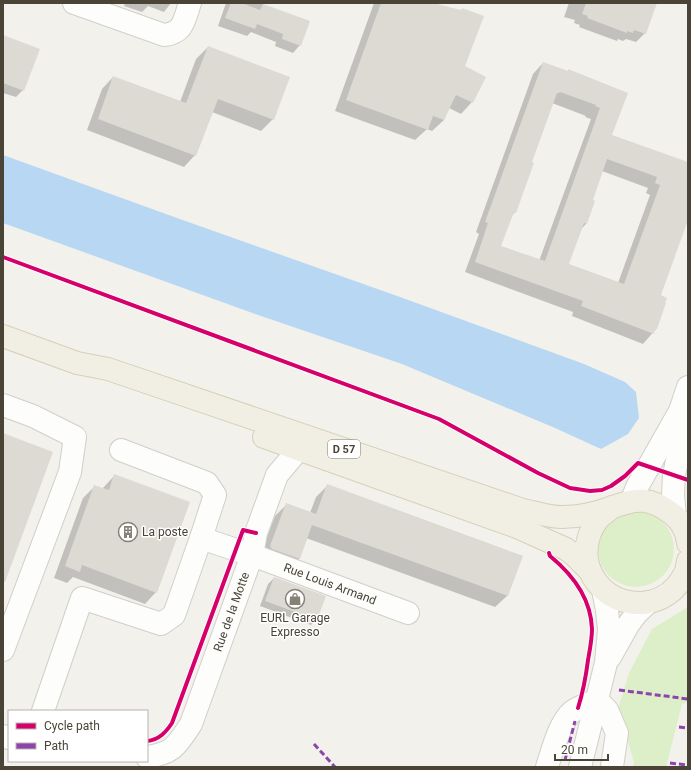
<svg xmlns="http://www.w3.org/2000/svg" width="691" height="770" font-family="Roboto,sans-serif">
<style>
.green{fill:#ddefc9}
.water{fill:#b8d7f3}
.shadow{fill:#0003;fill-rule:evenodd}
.building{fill:#dcdad3;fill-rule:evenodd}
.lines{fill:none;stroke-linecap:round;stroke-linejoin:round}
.minor-casing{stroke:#d0cfc9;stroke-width:24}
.major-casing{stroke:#d6d0b7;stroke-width:24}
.minor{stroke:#fdfdfc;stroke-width:22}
.major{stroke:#f1efe4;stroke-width:22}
.quiet{stroke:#8e44ad;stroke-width:3;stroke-dasharray:6 3;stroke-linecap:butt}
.cycleway-casing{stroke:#fff;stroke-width:6}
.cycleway{stroke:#d6006c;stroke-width:4}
.labels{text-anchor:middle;stroke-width:3;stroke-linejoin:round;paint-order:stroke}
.shield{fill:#fff;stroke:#807c72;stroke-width:1}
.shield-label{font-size:11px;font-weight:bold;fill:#4a4436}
.poi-label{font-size:12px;fill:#4a4436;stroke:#fff;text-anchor:start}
.street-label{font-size:12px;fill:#4a4436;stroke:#fff}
</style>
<rect width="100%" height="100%" fill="#f2f1eb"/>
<g class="green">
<circle cx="636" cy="549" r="38"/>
<polygon points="688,607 688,702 682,704 666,767 633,767 634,762 618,709 629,673 652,629"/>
</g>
<polygon class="water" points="3,155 177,218 400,297 584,364 625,382 636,392 639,418 628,434 601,449 555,428 402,364 261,316 3,223"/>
<g class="shadow">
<polygon points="125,3 171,3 164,12 148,6 142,12 124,6"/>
<polygon points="226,3 259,3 309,22 300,45 293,53 275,46 276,42 251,32 247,36 218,26"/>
<polygon points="374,3 429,3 464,67 472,102 461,114 449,108 444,120 432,131 427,129 415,140 335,111"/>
<polygon points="569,3 650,3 645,33 636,42 626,39 623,41 618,39 617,41 579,27 580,25 574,23 575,20 564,17"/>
<polygon points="3,36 23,90 16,97 3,93"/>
<polygon points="208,47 273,119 261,131 212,112 195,155 184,167 87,130 102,89 113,77 180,102 196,59"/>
<path d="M543 63 626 93 610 136 688 163V218L659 296 656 329 643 344 572 316 573 312 465 272 479 234 476 232 533 74ZM552 103 586 116 585 117 591 119 539 261 500 246 511 217 515 212 531 163ZM602 171 648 188 646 193 650 195 618 283 568 265 581 229 586 224 594 201 591 200Z"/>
<polygon points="115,475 156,592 145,604 73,577 67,583 54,578 83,498 95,486 102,489"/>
<polygon points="328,485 522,556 507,596 495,607 306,538 299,559 287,570 259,558 275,516 287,504 310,513 316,497"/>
<polygon points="274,578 317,619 311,625 260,606 268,584"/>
</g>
<g class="building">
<polygon points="231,3 242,3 260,10 263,4 310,21 301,46 282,39 283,34 257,24 255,29 225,18"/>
<polygon points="381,3 433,3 461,10 462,8 484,16 465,66 486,77 473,103 456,95 444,120 433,116 428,130 346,100"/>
<polygon points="586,3 657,3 646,34 634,30 633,33 627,31 627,33 587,18 588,16 582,14"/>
<polygon points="3,35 40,49 24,91 3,83"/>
<polygon points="208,46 290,77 274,120 218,99 196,156 98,119 113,76 186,103"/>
<path d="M543 62 568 71V69L628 93 612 135 688 162V220L661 295 667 298 665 303H666L657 329H655L654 334 581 306 583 301 475 262 488 223 485 222ZM560 92 596 105 595 106 600 108 545 261 501 246 514 212 516 213 534 163 532 162 557 93H559ZM607 159 657 177 655 183 660 185 624 284 569 264 584 223 587 224 595 201 593 200Z"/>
<polygon points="3,433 53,452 5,582 3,582"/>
<polygon points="114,474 190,502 157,593 82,565 80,572 65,566 94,485 109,490"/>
<polygon points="327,484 523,556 508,596 312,525 300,559 272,549 270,546 286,503 316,514"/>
<polygon points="274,577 326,596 317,620 265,601"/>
</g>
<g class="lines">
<g class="minor-casing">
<g id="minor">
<path d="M74 3 164 35C184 33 184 20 190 3"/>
<polyline points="3,405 33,416 75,437 70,472 3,650"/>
<polyline points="632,500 637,487 680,411 688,387"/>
<polyline points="675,516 673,495 674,475 679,451 680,414"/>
<path id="s1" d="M201 538 263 559 408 613"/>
<polyline points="610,657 628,625 637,613 649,602"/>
<polyline points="597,700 607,710 617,733 612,767"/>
<polyline points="43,711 82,598 161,624 174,615 201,538 215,495 207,483 121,450"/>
<polyline points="3,736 9,738"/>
<path id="s2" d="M147 757C174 753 177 745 191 724L252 555 256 533 277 475 293 456 296 449"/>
<path d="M547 767C552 752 559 723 572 712 579 706 589 704 597 700"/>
<polyline points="580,767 606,663 609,630 607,610 603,590"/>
</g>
</g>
<g class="major-casing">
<g id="major">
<path d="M3 336 77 363 108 369 523 510C535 512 549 517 562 517 578 517 597 513 613 507 636 498 651 497 672 514 681 520 687 532 688 543"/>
<polyline points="264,437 517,527 566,549 574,555 589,570"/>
<path d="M612 507C608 511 602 515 598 519 589 531 585 546 587 560 596 609 663 620 685 573 687 570 687 565 688 561"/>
</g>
</g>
<use href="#minor" class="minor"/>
<use href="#major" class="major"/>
<g class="quiet">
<polyline points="619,690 688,699"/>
<polyline points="679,727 688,728"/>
<polyline points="314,744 335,767"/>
<polyline points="565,760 575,721"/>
<polyline points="670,763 688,765"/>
</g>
<g class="cycleway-casing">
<g id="cycleway">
<polyline points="3,257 439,419 538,473 570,488 590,491 602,490 611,486 625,476 638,463 688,480"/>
<path d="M549 553 550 556C572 574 591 599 592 629 592 639 590 649 588 660 586 676 583 692 578 708"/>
<path d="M147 741C159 740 166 732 172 723L243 530 256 533"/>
</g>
</g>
<use href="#cycleway" class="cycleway"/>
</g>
<defs>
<g id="building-ring" transform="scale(1)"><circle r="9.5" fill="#fff" stroke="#858175" stroke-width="1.5"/><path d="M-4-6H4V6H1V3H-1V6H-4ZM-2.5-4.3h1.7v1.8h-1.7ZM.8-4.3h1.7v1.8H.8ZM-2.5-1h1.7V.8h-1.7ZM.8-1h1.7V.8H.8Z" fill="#858175"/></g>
<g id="shop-ring" transform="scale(1)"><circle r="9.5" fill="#fff" stroke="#858175" stroke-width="1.5"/><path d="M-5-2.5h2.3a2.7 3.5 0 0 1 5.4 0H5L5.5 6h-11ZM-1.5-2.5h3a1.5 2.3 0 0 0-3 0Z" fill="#858175"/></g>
</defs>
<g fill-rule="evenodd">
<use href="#building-ring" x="128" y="532"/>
<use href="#shop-ring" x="295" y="599"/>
</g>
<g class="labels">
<rect class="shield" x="328" y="440" width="32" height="18" rx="3"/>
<g class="shield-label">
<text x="344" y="453">D 57</text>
</g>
<g class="poi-label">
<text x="142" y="536">La poste</text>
<text x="295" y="622" text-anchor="middle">EURL Garage<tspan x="295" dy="14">Expresso</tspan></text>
</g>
<g class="street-label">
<text dy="4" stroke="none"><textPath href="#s1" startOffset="137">Rue Louis Armand</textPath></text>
<text dy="4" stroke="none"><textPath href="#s2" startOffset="177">Rue de la Motte</textPath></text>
</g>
</g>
<rect width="691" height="770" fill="none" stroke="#4a4436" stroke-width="8"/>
<rect x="8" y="710" width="140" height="52" fill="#ffffff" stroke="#b7b4af"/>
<rect x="16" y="723" width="20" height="6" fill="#d6006c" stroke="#b7b4af"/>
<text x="44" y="730" font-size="12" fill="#4a4436">Cycle path</text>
<rect x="16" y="743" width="20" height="6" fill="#8e44ad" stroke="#b7b4af"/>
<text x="44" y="750" font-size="12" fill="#4a4436">Path</text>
<path d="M555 754v6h53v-6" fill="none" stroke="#4a4436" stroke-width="2"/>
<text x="561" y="754" font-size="12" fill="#4a4436" stroke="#ffffff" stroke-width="3" paint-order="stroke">20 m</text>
</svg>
